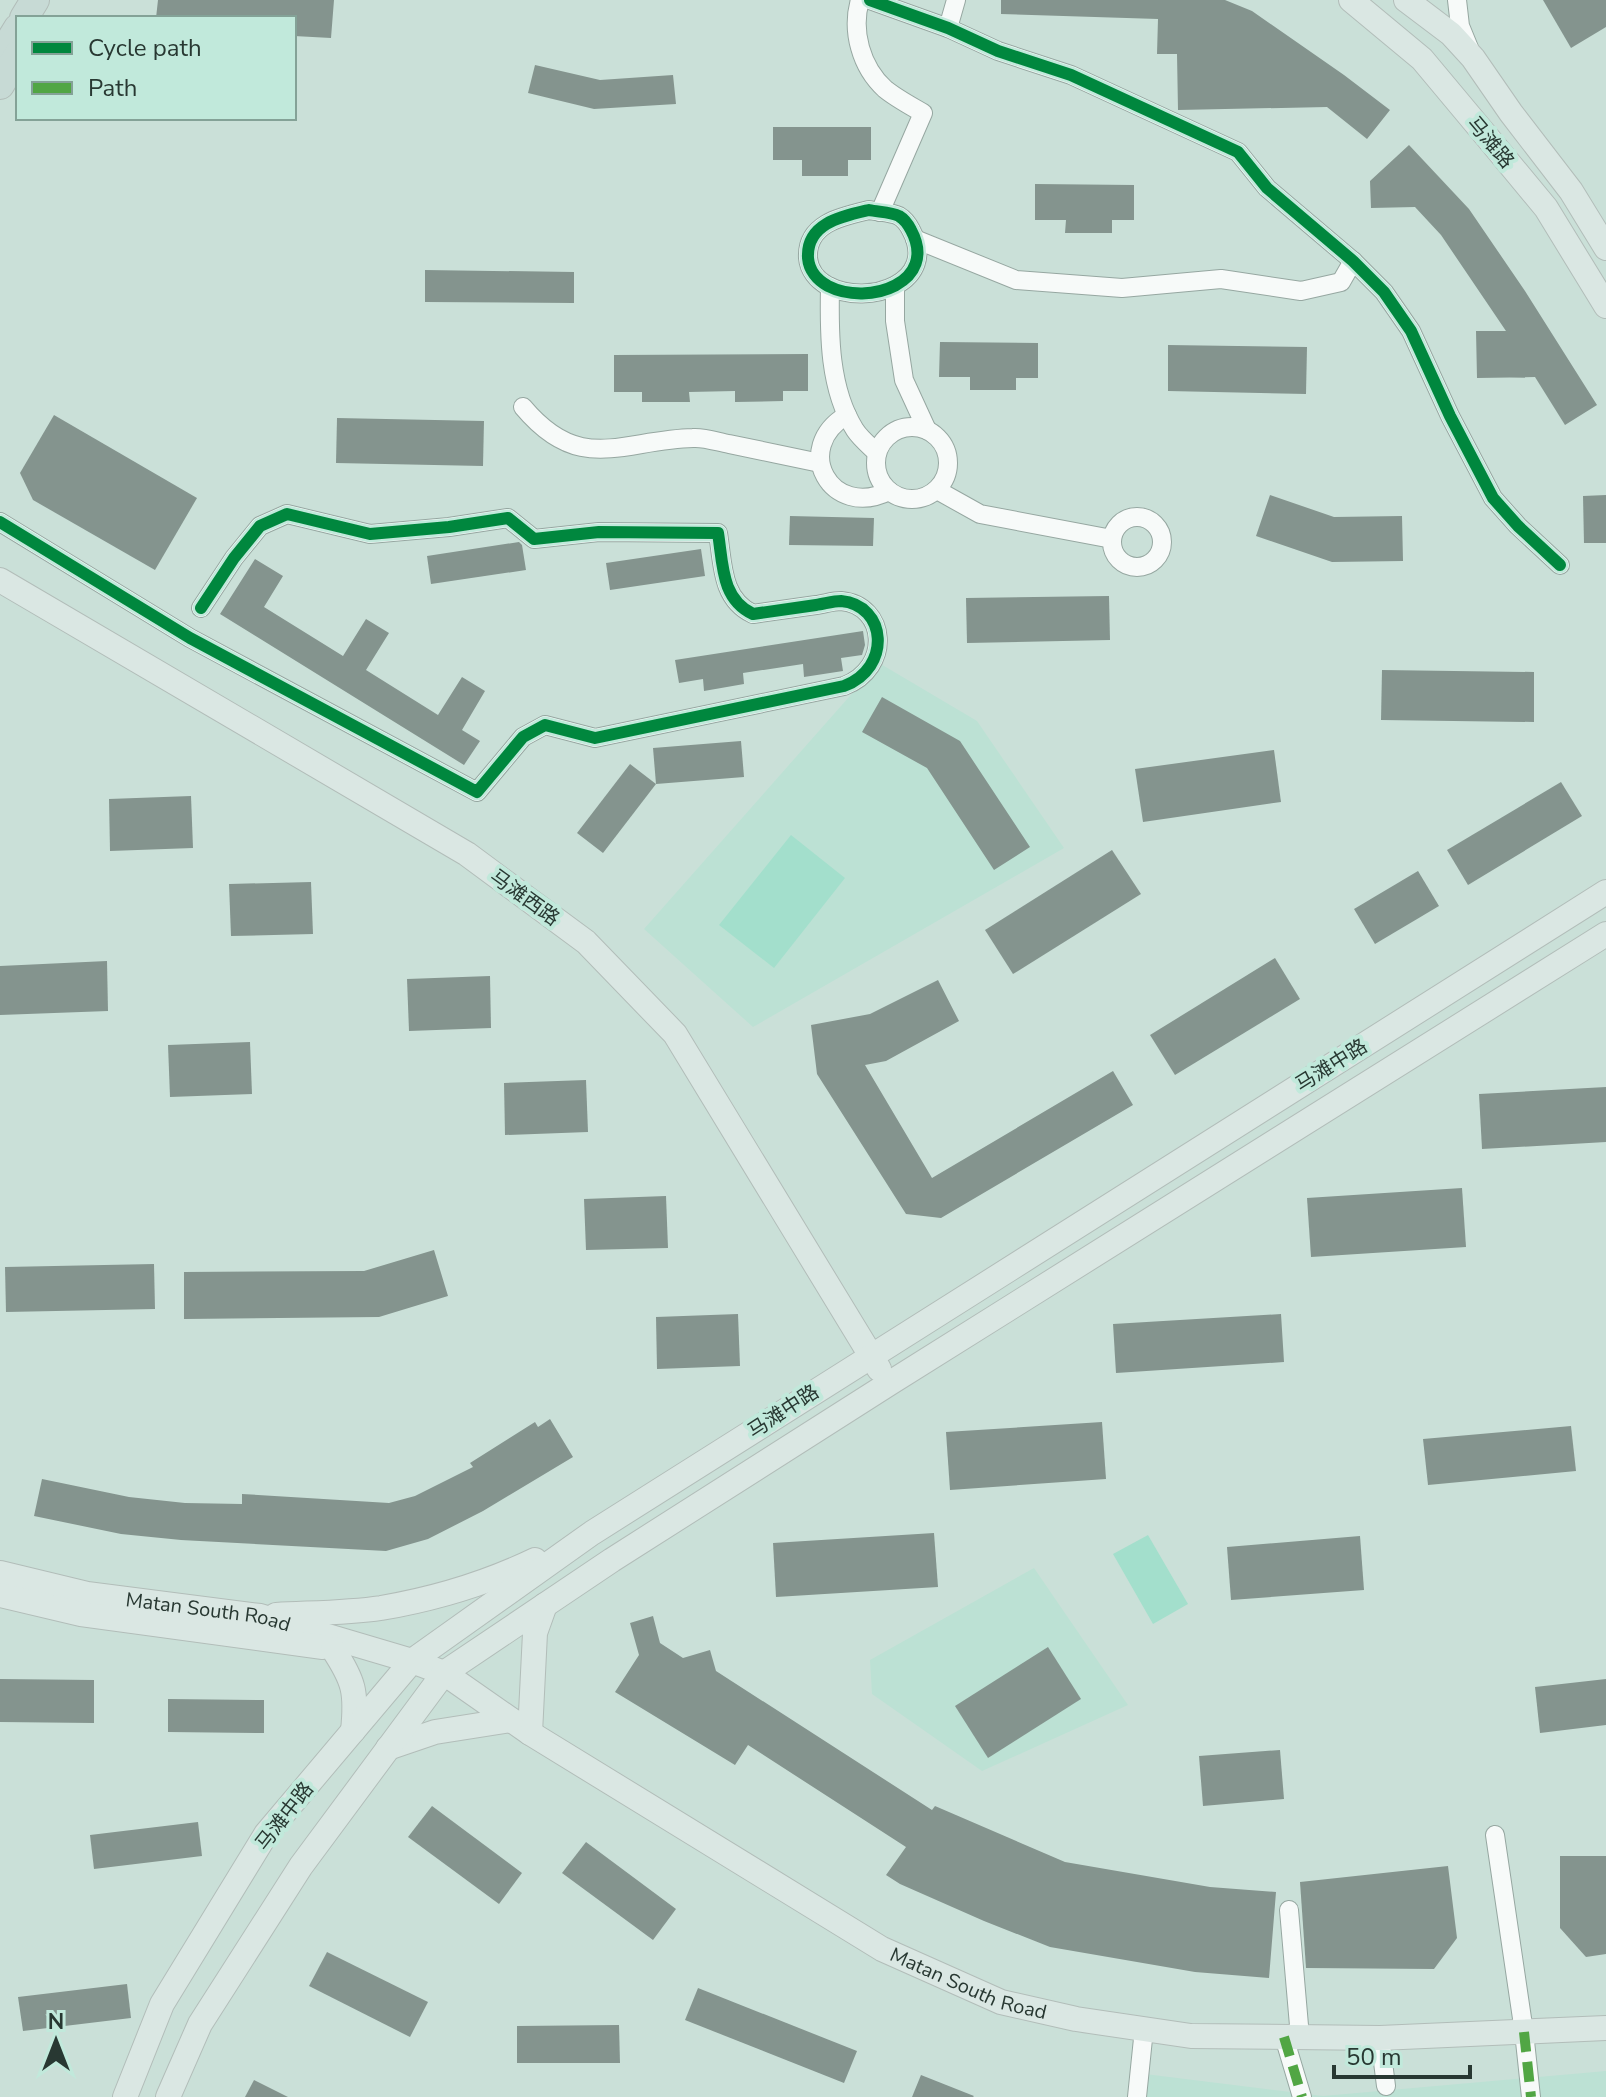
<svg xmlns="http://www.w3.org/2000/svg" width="1606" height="2097" font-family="'Nunito Sans','Noto Sans SC',sans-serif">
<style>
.built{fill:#bce1d4}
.green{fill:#a3dfcc}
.building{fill:#84948e}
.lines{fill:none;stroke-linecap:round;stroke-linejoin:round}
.minor-casing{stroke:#96a7a1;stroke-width:20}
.major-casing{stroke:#b2bdb9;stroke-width:26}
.highway-casing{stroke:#b2bdb9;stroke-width:30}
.minor{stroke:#f7faf9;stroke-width:18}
.major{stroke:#dae7e3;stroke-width:24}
.highway{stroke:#c7dad5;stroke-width:28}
.quiet{stroke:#51a644;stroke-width:10;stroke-dasharray:20 10;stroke-linecap:butt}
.cycleway-casing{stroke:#c1e9db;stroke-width:17}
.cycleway{stroke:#00873e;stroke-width:12}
.labels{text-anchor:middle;stroke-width:8;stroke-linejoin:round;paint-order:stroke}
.street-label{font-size:20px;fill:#283832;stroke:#c1e9db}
</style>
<rect width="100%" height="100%" fill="#cae0d8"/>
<g class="built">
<polygon points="879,663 977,721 1064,848 753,1027 644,929"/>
<polygon points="1034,1568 1128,1705 982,1771 872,1694 870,1660"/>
<polygon points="1606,2071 1606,2097 1147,2097 1145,2074 1323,2096"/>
</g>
<g class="green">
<polygon points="791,835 845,878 774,968 719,925"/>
<polygon points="1148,1535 1188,1604 1153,1624 1113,1554"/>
</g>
<g class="building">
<polygon points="158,0 334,0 331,38 294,36 294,18 156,18"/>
<polygon points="1001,0 1225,0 1252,11 1344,75 1390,110 1367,139 1327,107 1178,110 1177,54 1157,54 1158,19 1001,14"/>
<polygon points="1543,0 1606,0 1606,27 1571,48"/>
<polygon points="535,65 600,80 673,75 676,104 594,109 528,93"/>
<polygon points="773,127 871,127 871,160 848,160 848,176 802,176 802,160 773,160"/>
<polygon points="1409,145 1469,209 1525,291 1597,405 1565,425 1535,377 1477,378 1476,331 1506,331 1441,235 1415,207 1371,208 1370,181"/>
<polygon points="1035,184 1134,185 1134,220 1112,220 1112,233 1065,233 1066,220 1035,220"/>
<polygon points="425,270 574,272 574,303 425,302"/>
<polygon points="940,342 1038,343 1038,378 1016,378 1016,390 970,390 970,377 939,377"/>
<polygon points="1168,345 1307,347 1306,394 1168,391"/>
<polygon points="808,354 808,391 783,391 783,401 735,402 735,391 689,392 690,402 642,402 642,392 614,392 614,355"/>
<polygon points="54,415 197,498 155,570 33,500 20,473"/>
<polygon points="337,418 484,421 483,466 336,463"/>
<polygon points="1270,495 1334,517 1402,516 1403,561 1332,562 1256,536"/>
<polygon points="1606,495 1606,543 1584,543 1583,496"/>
<polygon points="790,516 874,518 873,546 789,545"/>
<polygon points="519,542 522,545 526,570 431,584 427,556"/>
<polygon points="701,549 705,576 610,590 606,563"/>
<polygon points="255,559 283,576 264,607 343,656 366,619 389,633 366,670 438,715 462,677 485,691 462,730 480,741 464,765 220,614"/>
<polygon points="1109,596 1110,640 967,643 966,598"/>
<polygon points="863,631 865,645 862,655 841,658 843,671 804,677 803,664 743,673 744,684 704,691 703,679 679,683 675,660"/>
<polygon points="1382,670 1534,672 1534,722 1381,720"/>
<polygon points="882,697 960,741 1030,847 994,870 927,768 862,732"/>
<polygon points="741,741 744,777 656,784 653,748"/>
<polygon points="1274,750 1281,802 1143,822 1135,769"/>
<polygon points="630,764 656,784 603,853 577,833"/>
<polygon points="1561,782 1582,816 1468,885 1447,850"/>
<polygon points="191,796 193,848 110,851 109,799"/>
<polygon points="1112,850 1141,894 1013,974 985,930"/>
<polygon points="1418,871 1439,906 1375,944 1354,909"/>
<polygon points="311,882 313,934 231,936 229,884"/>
<polygon points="1275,958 1300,999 1175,1075 1150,1035"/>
<polygon points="107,961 108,1011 0,1015 0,966"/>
<polygon points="490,976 491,1028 409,1031 407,979"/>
<polygon points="938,980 959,1021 886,1061 865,1065 932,1178 1113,1071 1133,1105 941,1218 906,1214 817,1074 811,1025 870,1014"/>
<polygon points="250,1042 252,1094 170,1097 168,1045"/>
<polygon points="586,1080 588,1132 505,1135 504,1083"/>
<polygon points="1606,1087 1606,1142 1482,1149 1479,1094"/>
<polygon points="1462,1188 1466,1247 1311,1257 1307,1198"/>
<polygon points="666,1196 668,1248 586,1250 584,1199"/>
<polygon points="434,1250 448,1296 379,1317 184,1319 184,1272 364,1271"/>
<polygon points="154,1264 155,1309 6,1312 5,1267"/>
<polygon points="738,1314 740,1366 657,1369 656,1317"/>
<polygon points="1281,1314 1284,1362 1116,1373 1113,1324"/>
<polygon points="550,1419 573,1457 483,1511 428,1539 386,1551 181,1540 121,1534 34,1516 42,1479 129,1497 185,1503 242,1504 242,1494 389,1503 415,1496 473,1467 470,1463 535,1422 538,1427"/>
<polygon points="1102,1422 1106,1479 950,1490 946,1432"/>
<polygon points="1571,1426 1576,1471 1428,1485 1423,1439"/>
<polygon points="934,1533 938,1587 776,1597 773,1543"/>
<polygon points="1360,1536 1364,1590 1231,1600 1227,1547"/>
<polygon points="653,1616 660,1643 683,1658 710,1650 716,1671 932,1810 935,1806 1065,1862 1210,1887 1276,1892 1269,1978 1195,1972 1050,1947 984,1921 900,1884 886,1875 906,1847 748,1745 735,1765 615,1692 639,1655 630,1623"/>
<polygon points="1048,1647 1081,1699 988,1758 955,1706"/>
<polygon points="0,1679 94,1680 94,1723 0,1722"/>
<polygon points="1606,1679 1606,1725 1540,1733 1535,1687"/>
<polygon points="168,1699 264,1700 264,1733 168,1732"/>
<polygon points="1280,1750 1284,1799 1203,1806 1199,1756"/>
<polygon points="432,1806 522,1873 499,1904 408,1837"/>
<polygon points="198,1822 202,1856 94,1869 90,1835"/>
<polygon points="586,1842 676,1909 653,1940 562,1873"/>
<polygon points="1560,1856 1606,1856 1606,1954 1586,1957 1560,1928"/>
<polygon points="1448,1866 1457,1938 1434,1969 1306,1968 1300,1882"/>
<polygon points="327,1952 428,2002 410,2037 309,1986"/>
<polygon points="127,1984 131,2018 23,2031 18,1997"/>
<polygon points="698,1988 857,2051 844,2083 685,2020"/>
<polygon points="619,2025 620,2063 517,2063 517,2026"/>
<polygon points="921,2075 974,2096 973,2097 912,2097"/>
<polygon points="254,2080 288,2097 245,2097"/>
</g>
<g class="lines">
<g class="minor-casing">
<g id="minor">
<path d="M860 0C851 31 861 67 885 89 896 98 911 106 923 113L880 212"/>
<polyline points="870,0 948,28 998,51 1071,75 1238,152 1267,188 1353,261 1384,292 1411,331 1450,416 1493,498 1518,526 1560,565"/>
<polyline points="1457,0 1460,26 1469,48"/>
<polyline points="948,28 956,0"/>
<path d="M869 210C878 212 891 212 899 216 904 219 909 226 911 230 939 282 869 307 828 286 817 280 809 270 808 258 806 223 843 216 869 210Z"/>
<polyline points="915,239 1016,280 1122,288 1221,279 1301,291 1341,282 1353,261"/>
<polyline points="895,286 895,321 904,380 927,430"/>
<path d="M830 287C829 334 829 389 855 430 861 439 870 446 877 453"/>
<path d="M523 407C580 475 621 440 693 438 704 437 718 442 729 444 759 450 790 457 820 463"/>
<path d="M847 415C791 448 831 520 889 491"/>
<circle cx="912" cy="463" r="36"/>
<polyline points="937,490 980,514 1112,539"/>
<circle cx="1137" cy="542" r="25"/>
<path d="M0 522 190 638 477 792 523 737 545 725 595 738 844 686C892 668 887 605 841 601 833 601 824 604 816 605 795 608 774 611 753 614 721 599 723 564 718 533L599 532 534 539 508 518 449 527 370 534 287 514 260 526 234 558 201 608"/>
<polyline points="1495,1835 1524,2032 1531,2097"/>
<polyline points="1289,1910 1300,2037"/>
<polyline points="1284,2037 1302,2097"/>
<polyline points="1380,2038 1386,2086"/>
<polyline points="1137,2097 1144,2029"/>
</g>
</g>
<g class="major-casing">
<g id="major">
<polyline points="1351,0 1422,59 1493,144 1546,208 1606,306"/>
<polyline points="1406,0 1451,34 1473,58 1511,113 1571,191 1606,248"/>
<polyline points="0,580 467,854 586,942 675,1034 879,1369"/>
<path id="s1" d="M0 1573 87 1594 260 1616 412 1661 444 1673 530 1733 882 1949 1001 2002 1076 2019 1191 2036 1380 2038 1606 2028"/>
<polyline points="0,1595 81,1614 323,1647"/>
<path d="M276 1615C311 1613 347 1613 381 1608 434 1599 487 1583 535 1560"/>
<path d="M333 1649C354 1681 357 1692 353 1731"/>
<polyline points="530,1733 535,1633 545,1605"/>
<polyline points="388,1748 435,1732 511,1720"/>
<polyline points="125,2097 162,2004 266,1834 412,1661 592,1533 1606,892"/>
<polyline points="168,2097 200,2024 301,1866 444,1673 612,1560 890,1383 1606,934"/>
</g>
</g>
<g class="highway-casing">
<g id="highway">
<polyline points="24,18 35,0"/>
<polyline points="0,57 18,28"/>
<polyline points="0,85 18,55"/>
</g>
</g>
<use href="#minor" class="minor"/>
<use href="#major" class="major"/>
<use href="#highway" class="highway"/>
<g class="quiet">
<polyline points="1524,2032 1531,2097"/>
<polyline points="1284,2037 1302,2097"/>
</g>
<g class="cycleway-casing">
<g id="cycleway">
<polyline points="870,0 948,28 998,51 1071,75 1238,152 1267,188 1353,261 1384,292 1411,331 1450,416 1493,498 1518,526 1560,565"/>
<path d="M869 210C878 212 891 212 899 216 904 219 909 226 911 230 939 282 869 307 828 286 817 280 809 270 808 258 806 223 843 216 869 210Z"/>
<path d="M0 522 190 638 477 792 523 737 545 725 595 738 844 686C892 668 887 605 841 601 833 601 824 604 816 605 795 608 774 611 753 614 721 599 723 564 718 533L599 532 534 539 508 518 449 527 370 534 287 514 260 526 234 558 201 608"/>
</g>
</g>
<use href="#cycleway" class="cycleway"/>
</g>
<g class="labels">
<g class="street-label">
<text transform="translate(1491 142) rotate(50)" y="7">马滩路</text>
<text transform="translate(525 897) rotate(36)" y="7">马滩西路</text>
<text transform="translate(1331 1065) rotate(-32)" y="7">马滩中路</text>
<text transform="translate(783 1411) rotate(-33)" y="7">马滩中路</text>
<text dy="7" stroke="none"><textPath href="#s1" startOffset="212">Matan South Road</textPath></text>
<text transform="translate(284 1816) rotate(-52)" y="7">马滩中路</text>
<text dy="7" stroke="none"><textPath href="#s1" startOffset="1068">Matan South Road</textPath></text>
</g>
</g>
<rect x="16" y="16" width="280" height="104" fill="#c1e9db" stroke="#84a297" stroke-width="2"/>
<rect x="32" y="42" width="40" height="12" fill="#00873e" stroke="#84a297" stroke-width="2"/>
<text x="88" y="56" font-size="24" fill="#283832">Cycle path</text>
<rect x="32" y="82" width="40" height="12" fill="#51a644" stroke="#84a297" stroke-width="2"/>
<text x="88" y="96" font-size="24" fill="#283832">Path</text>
<g transform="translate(56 2041)" stroke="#c1e9db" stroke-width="6" paint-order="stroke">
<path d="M0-6L14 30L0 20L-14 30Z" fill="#283832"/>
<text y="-12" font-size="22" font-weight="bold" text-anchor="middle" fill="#283832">N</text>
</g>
<path d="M1334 2065v12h136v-12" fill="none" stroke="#283832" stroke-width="4"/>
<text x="1346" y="2065" font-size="24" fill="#283832" stroke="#c1e9db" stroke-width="6" paint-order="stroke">50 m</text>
</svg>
